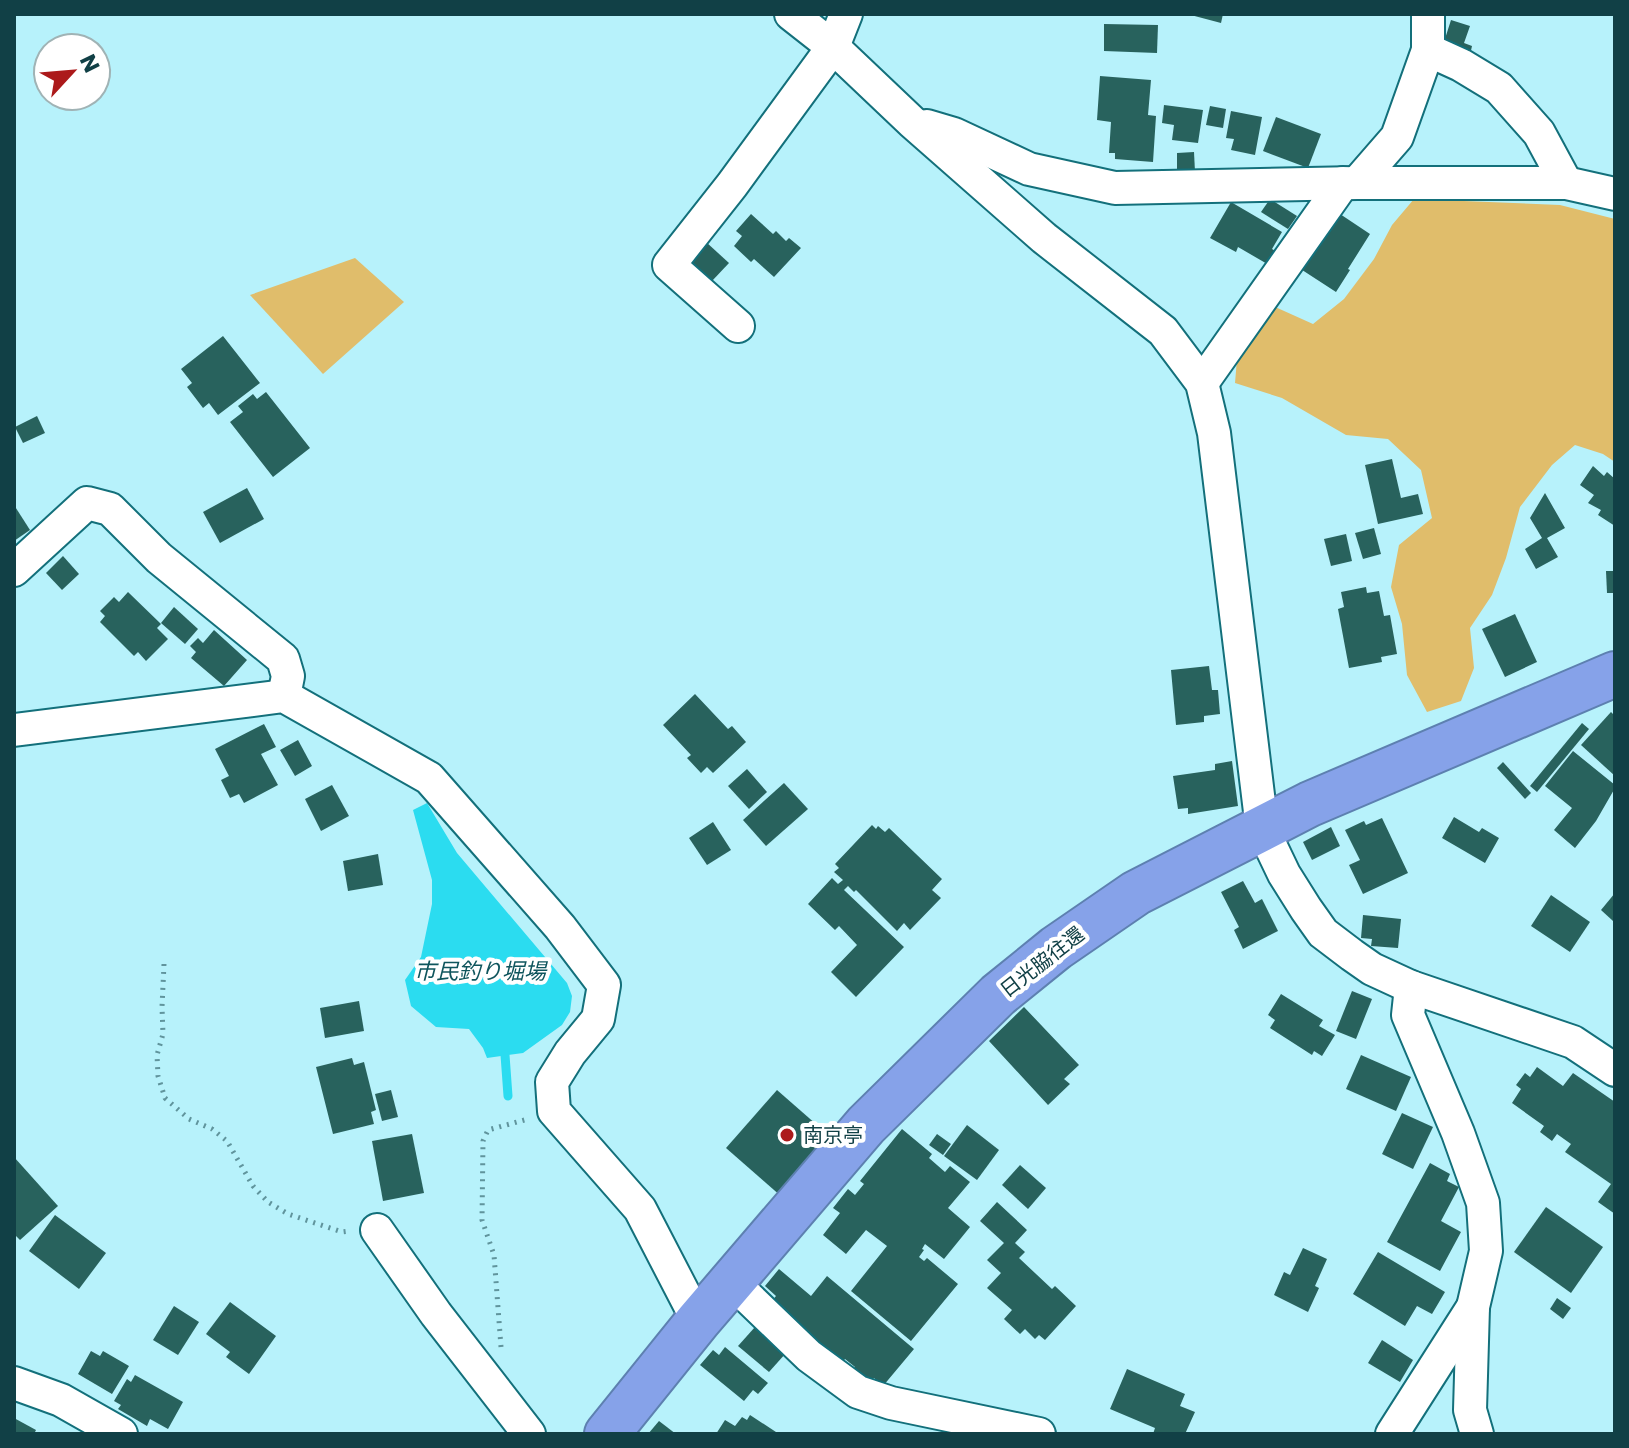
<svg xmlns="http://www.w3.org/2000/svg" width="1629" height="1448" font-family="Poppins,'Noto Sans JP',sans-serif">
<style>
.green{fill:#e0bd6b}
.water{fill:#2bdcf0}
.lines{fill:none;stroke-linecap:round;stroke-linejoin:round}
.stream{stroke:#2bdcf0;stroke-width:9}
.building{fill:#28625d}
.minor-casing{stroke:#13707b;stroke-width:36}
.highway-casing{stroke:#5d80b0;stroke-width:48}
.path{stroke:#60949c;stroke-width:5;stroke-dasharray:2 6;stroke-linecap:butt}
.minor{stroke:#fff;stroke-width:32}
.highway{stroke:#86a2e9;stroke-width:44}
.poi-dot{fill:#ac1a1b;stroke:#fff;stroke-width:3}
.labels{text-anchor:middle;stroke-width:8;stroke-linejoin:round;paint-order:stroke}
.street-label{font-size:20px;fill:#114046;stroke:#fff}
.poi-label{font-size:20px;fill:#114046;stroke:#fff;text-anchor:start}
.water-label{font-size:22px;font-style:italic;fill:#0f555d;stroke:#fff}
</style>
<rect width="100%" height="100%" fill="#b7f2fb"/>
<g class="green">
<polygon points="1414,199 1560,205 1615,219 1615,462 1603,454 1575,445 1552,465 1520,507 1506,558 1492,595 1470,628 1474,668 1461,701 1427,712 1407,675 1402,624 1391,587 1399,545 1432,518 1421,470 1388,439 1346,435 1282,398 1235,383 1237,359 1273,306 1313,324 1344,299 1374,259 1392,225"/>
<polygon points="355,258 404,302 323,374 250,295"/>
</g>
<polygon class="water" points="427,803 457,853 567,983 572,996 570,1012 562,1025 523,1053 487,1058 483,1048 469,1029 436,1027 411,1006 405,980 421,957 432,904 432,880 413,810"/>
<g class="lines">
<polyline class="stream" points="505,1055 508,1096"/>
</g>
<g class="building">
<polygon points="1187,14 1223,14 1221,23"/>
<polygon points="1451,20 1470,26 1464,43 1472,46 1470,55 1443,45"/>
<polygon points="1104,24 1158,25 1157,53 1104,51"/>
<polygon points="1100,76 1151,80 1148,115 1156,116 1153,162 1115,159 1115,153 1109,153 1111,122 1097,120"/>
<polygon points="1164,105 1203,110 1198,143 1172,140 1174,125 1162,123"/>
<polygon points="1210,106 1226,109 1223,128 1206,125"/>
<polygon points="1231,111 1262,117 1255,155 1231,150 1234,139 1226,138"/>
<polygon points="1276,117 1321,134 1308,168 1263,151"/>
<polygon points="1194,152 1195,172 1177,172 1177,153"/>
<polygon points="1270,199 1297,216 1288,229 1261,212"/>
<polygon points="1231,202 1282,232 1272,249 1277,252 1269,265 1238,247 1236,252 1210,238"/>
<polygon points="1337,212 1370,234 1348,269 1350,270 1336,292 1296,266"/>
<polygon points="751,214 773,234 776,231 786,241 789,238 801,248 774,277 754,259 751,262 734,246 742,236 736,231"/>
<polygon points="706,242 729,263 712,281 689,261"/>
<polygon points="223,336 260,383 218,415 209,403 203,408 187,387 192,383 181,369"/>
<polygon points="266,392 310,448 273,477 230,422 243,412 238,406 253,394 257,399"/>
<polygon points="37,416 45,433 23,443 15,427"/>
<polygon points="1392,459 1401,498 1418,494 1423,514 1378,524 1365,465"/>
<polygon points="1593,466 1604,476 1607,472 1615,479 1615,526 1598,515 1601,510 1588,503 1594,495 1580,485"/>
<polygon points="247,488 264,519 220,543 203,512"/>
<polygon points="1545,493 1565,528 1547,538 1558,557 1536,569 1525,549 1542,538 1530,518"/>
<polygon points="14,505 30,530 14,541"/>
<polygon points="1374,528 1381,554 1363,559 1355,533"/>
<polygon points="1346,534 1352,561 1331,566 1324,539"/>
<polygon points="63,556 79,574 62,590 46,573"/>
<polygon points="1606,571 1615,571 1615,593 1607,593"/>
<polygon points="1366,587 1367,593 1379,591 1384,616 1390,615 1397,654 1381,657 1382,662 1349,668 1338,609 1344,607 1341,592"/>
<polygon points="128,592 161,624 157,628 168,639 146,661 138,652 134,656 100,622 105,616 100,611 114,597 119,602"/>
<polygon points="174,607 198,629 185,644 161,623"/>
<polygon points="1515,614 1537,662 1505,677 1482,629"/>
<polygon points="214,630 247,660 224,686 191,658 196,652 190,646 198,638 203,643"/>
<polygon points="1209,666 1212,690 1218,690 1220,714 1204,716 1204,722 1176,725 1171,670"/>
<polygon points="695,694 728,729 732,726 746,742 713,773 707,767 701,773 687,758 691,755 663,725"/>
<polygon points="1611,712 1615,716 1615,776 1581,745"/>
<polygon points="1582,723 1589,729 1537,792 1530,786"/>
<polygon points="264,724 276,747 261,754 278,785 244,803 239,794 230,798 221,780 229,776 215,749"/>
<polygon points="298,740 312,766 295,776 280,750"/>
<polygon points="1573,751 1615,785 1615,788 1596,821 1575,848 1554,830 1572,808 1545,786"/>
<polygon points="1232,761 1238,806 1188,814 1188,808 1178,809 1173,776 1215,770 1215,764"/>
<polygon points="1503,762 1531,793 1525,799 1497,768"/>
<polygon points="747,769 767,792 749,809 728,786"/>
<polygon points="784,783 808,809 766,846 743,820"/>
<polygon points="332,785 349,816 321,831 305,799"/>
<polygon points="1454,817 1479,832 1482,828 1499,838 1485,863 1442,838"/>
<polygon points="1382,818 1408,873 1363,894 1349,865 1360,860 1345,830 1364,821 1366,825"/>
<polygon points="713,822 731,850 707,865 689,838"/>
<polygon points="872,825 876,829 878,826 885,832 889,828 942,879 932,890 941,898 910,930 904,923 897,931 856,890 854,892 848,886 844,890 904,947 856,997 831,972 857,945 839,926 835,930 808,904 832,878 838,884 843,880 834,872 839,868 835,864"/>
<polygon points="1331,827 1340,846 1312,860 1303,842"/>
<polygon points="378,854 383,885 348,891 343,861"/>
<polygon points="1243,881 1255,903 1262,899 1278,931 1243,949 1234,930 1239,927 1221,892"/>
<polygon points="1615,893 1615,918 1613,921 1601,910"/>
<polygon points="1551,895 1590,922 1570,952 1531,926"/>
<polygon points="1363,915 1401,919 1398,948 1371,946 1372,939 1361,938"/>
<polygon points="1352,991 1372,999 1356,1039 1336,1031"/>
<polygon points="1281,994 1323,1020 1319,1026 1335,1035 1322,1056 1314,1051 1312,1055 1270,1028 1275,1020 1268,1015"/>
<polygon points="359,1001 364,1031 325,1038 320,1008"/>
<polygon points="1024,1007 1079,1065 1064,1079 1070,1084 1048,1105 989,1041"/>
<polygon points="1361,1055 1411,1077 1396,1111 1346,1089"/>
<polygon points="352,1058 354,1065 364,1062 376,1110 371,1112 374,1124 333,1134 316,1067"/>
<polygon points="1537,1067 1563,1086 1573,1073 1615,1102 1615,1214 1598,1202 1611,1184 1565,1152 1571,1144 1557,1134 1552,1141 1540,1132 1544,1126 1512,1103 1521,1089 1516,1085 1525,1073 1530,1077"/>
<polygon points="391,1090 398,1117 382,1121 375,1094"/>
<polygon points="777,1090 833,1139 782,1197 726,1148"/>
<polygon points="1402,1113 1433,1127 1413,1169 1382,1154"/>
<polygon points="967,1125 999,1150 977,1180 944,1156"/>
<polygon points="902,1129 932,1154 929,1158 945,1172 950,1166 970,1182 948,1208 970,1227 944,1259 925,1244 922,1249 924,1250 919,1257 924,1261 927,1258 958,1284 911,1341 851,1291 887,1246 866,1230 846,1254 823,1235 840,1213 833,1208 848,1189 855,1195 864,1184 860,1181"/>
<polygon points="412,1134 424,1193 383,1201 372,1141"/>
<polygon points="937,1134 951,1144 943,1155 929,1145"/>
<polygon points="14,1157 58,1206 20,1240 14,1234"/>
<polygon points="1430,1163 1450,1174 1447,1181 1459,1187 1441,1221 1461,1232 1440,1271 1387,1242"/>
<polygon points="1020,1165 1046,1188 1028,1209 1002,1185"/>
<polygon points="997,1202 1027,1230 1015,1243 1025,1252 1019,1258 1052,1289 1055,1286 1076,1306 1045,1340 1039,1335 1035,1339 1025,1329 1020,1334 1004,1319 1012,1310 987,1288 1001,1273 987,1260 1004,1243 980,1221"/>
<polygon points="1546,1207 1603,1247 1571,1293 1514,1252"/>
<polygon points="55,1215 106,1253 79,1289 29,1251"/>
<polygon points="1303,1248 1327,1259 1315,1286 1319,1288 1308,1312 1274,1295 1284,1272 1290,1275"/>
<polygon points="1378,1252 1445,1292 1432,1314 1417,1306 1405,1326 1353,1294"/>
<polygon points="779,1269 811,1296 827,1276 914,1349 883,1386 874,1378 866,1387 850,1373 855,1367 845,1359 838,1368 766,1308 776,1296 765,1286"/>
<polygon points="1557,1298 1571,1308 1563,1319 1550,1309"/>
<polygon points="230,1302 276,1336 249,1374 226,1357 230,1352 206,1334"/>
<polygon points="174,1306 199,1322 178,1355 153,1340"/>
<polygon points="755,1327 786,1353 769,1372 738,1346"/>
<polygon points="1382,1340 1413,1360 1400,1382 1368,1363"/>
<polygon points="725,1347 768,1383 758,1394 753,1390 744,1401 700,1365 713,1350 719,1355"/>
<polygon points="91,1351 100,1356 103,1351 129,1366 112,1394 78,1374"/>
<polygon points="1127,1369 1185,1394 1180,1406 1195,1412 1185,1434 1153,1434 1155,1428 1110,1409"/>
<polygon points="135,1375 183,1402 168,1429 150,1419 147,1426 118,1409 121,1405 114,1401 127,1379 131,1382"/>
<polygon points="750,1415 779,1434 716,1434 725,1420 735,1426 742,1417 747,1420"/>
<polygon points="14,1418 36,1430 34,1434 14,1434"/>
<polygon points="659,1421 676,1434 648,1434"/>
</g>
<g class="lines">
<g class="minor-casing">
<g id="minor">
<polyline points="791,14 833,47 912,122 1044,238 1163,331 1202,383 1214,433 1262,828 1284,874 1306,909 1323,933 1352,955 1372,969 1411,987 1573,1042 1615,1070"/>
<polyline points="1428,50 1461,65 1499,88 1539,133 1566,183"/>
<polyline points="927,126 954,134 1029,169 1115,188 1357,183 1566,183 1615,194"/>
<polyline points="1357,183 1397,137 1428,50 1428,14"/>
<polyline points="738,326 669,265 732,185 833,47 846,14"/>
<polyline points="1202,383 1343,183"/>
<polyline points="14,570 87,503 110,509 159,558 283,659 288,676 284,696"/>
<polyline points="14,730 284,696 429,778 560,927 604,985 598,1019 570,1053 552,1082 554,1111 640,1209 698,1321"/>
<polyline points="1411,987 1408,1015 1458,1133 1483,1203 1486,1251 1473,1307 1470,1410 1477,1434"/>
<polyline points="377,1230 436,1314 529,1434"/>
<polyline points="732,1282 809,1356 858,1392 891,1403 1039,1434"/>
<polyline points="14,1383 61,1400 121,1434"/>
<polyline points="1392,1434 1473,1307"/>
</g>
</g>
<g class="highway-casing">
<polyline id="highway" points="607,1434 698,1321 866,1125 998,995 1056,948 1136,893 1310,804 1615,674"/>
</g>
<g class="path">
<polyline points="164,964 162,1007 163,1034 157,1055 158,1076 165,1098 189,1119 212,1129 227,1141 253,1186 268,1202 288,1214 342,1232 350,1231"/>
<polyline points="501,1347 494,1255 482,1220 483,1141 488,1130 528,1119"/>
</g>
<use href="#minor" class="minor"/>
<use href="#highway" class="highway"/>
</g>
<circle class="poi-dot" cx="787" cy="1135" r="8"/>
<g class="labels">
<g class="street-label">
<text transform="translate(1042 962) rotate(-38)" y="7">日光脇往還</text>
</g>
<g class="poi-label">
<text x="803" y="1142">南京亭</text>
</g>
<g class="water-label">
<text x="480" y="979">市民釣り堀場</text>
</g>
</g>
<rect width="1629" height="1448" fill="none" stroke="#114046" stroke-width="32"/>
<g transform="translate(72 72) rotate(64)"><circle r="38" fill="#ffffff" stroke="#a0b3b5" stroke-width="2"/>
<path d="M0-6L14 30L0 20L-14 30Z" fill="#ac1a1b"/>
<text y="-12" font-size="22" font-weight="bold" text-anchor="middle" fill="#114046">N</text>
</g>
</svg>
